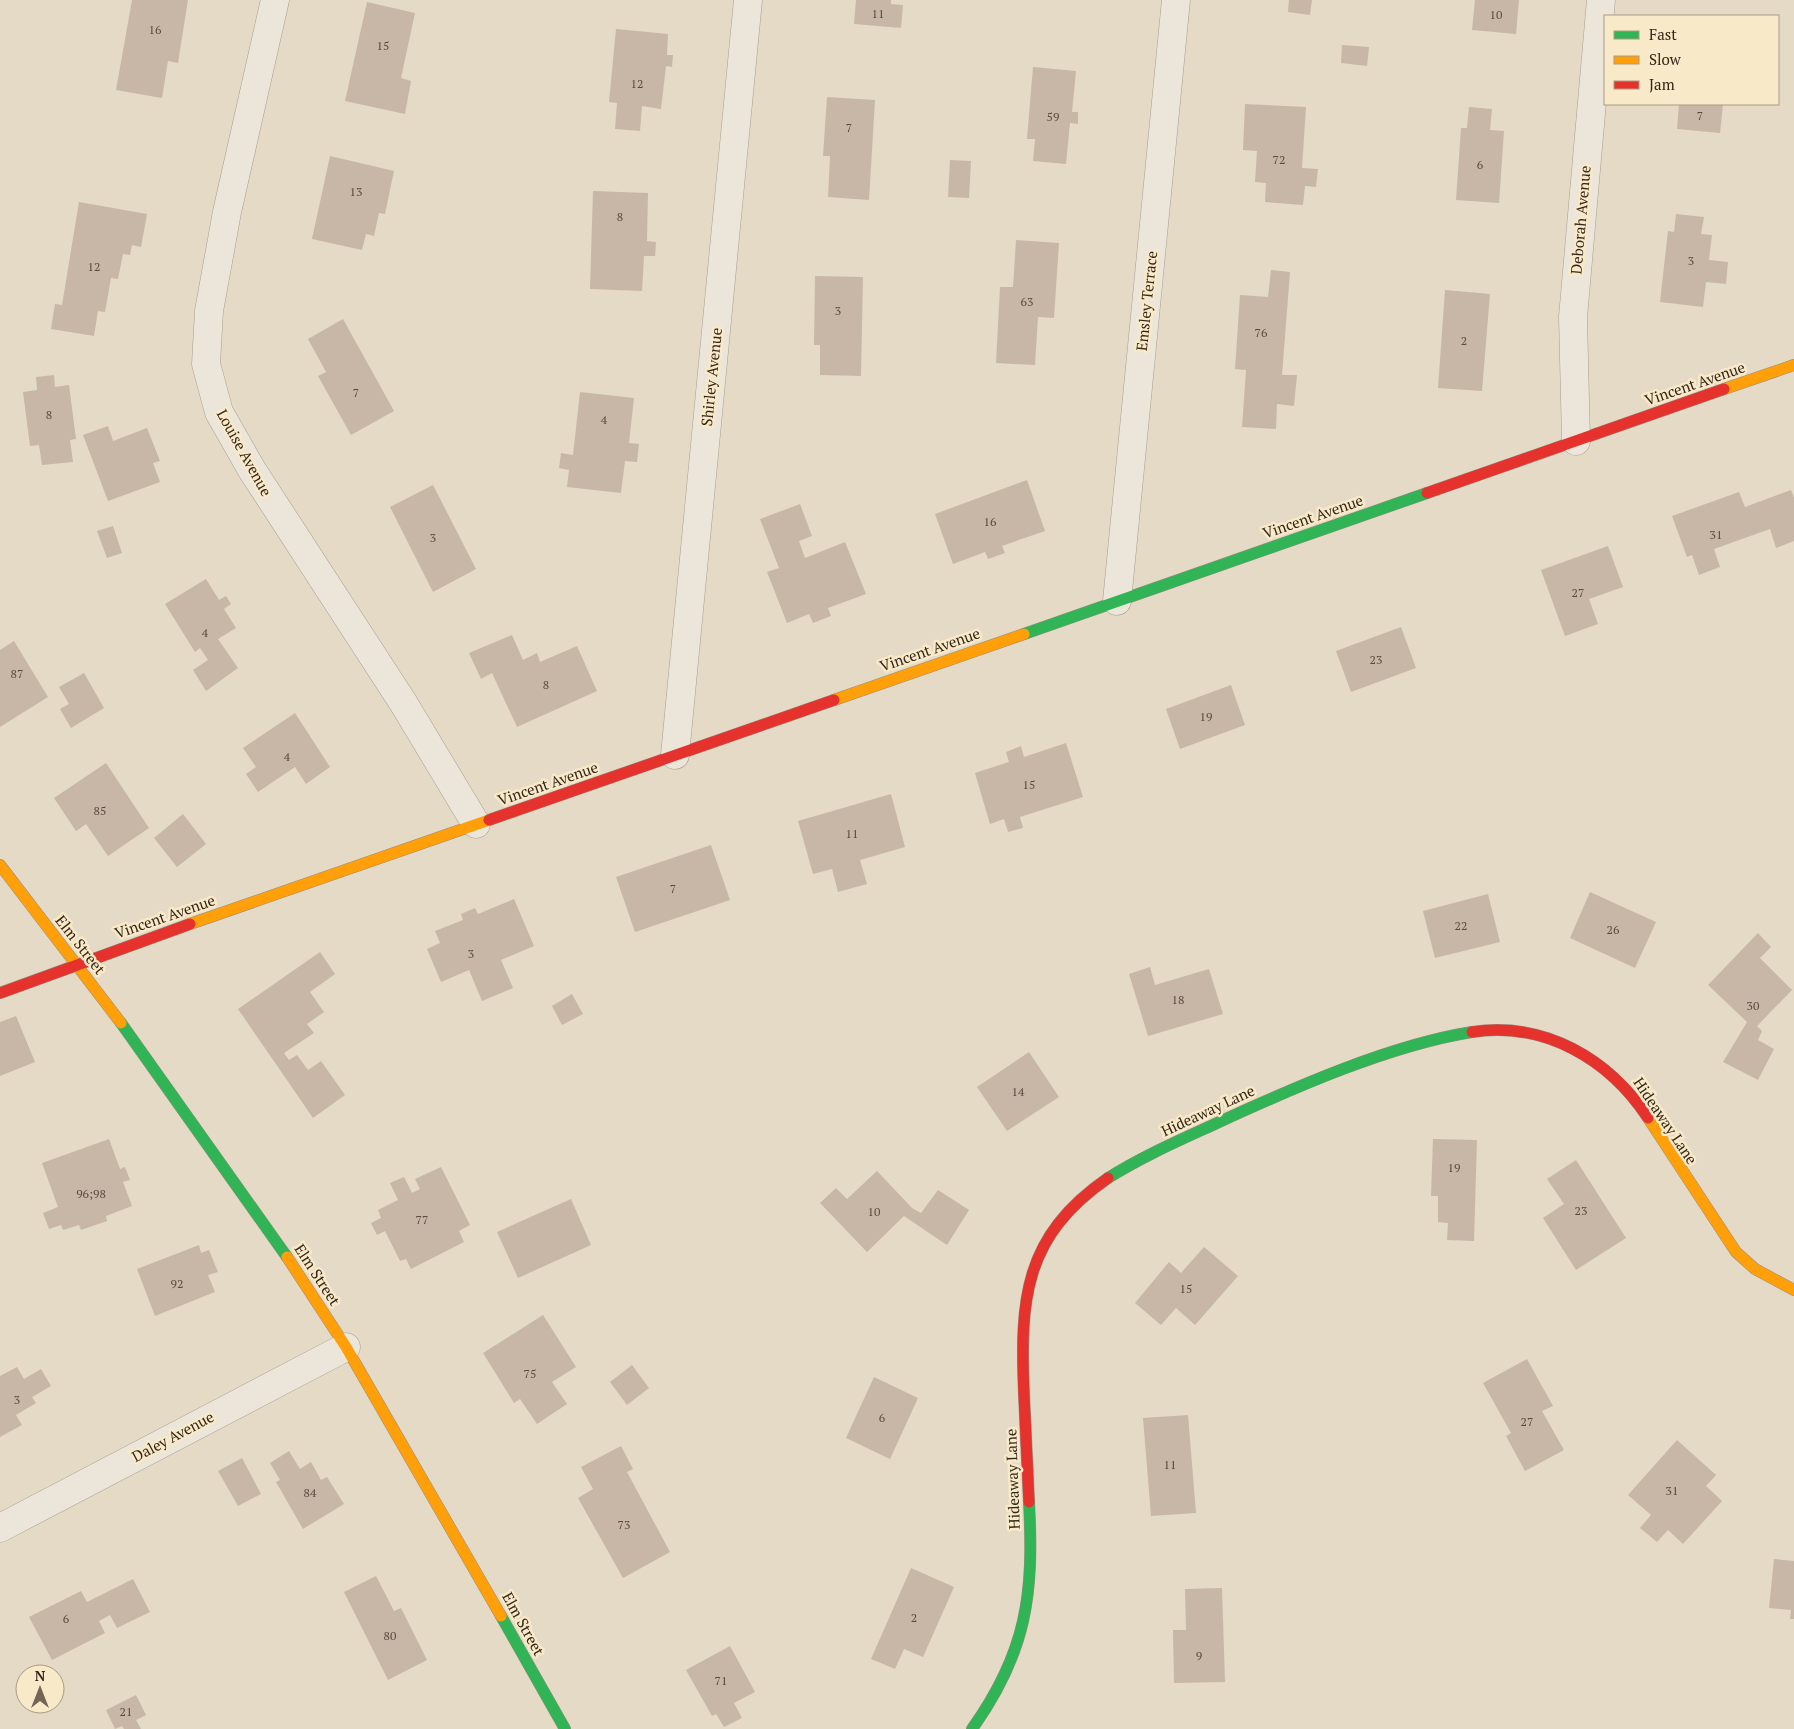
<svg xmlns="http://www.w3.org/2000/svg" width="1794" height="1729" font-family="'PT Serif',serif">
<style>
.building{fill:#c8b7a7}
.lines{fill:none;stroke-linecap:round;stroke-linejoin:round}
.street-casing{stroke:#a89e90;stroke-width:29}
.fast-casing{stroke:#988e80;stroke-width:12}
.slow-casing{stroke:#988e80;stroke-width:12}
.jam-casing{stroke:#988e80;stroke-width:12}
.street{stroke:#ece5d9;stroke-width:28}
.fast{stroke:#30b455;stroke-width:11}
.slow{stroke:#ff9f0a;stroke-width:11}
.jam{stroke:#e5322d;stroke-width:11}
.labels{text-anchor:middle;stroke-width:5;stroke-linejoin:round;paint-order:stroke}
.number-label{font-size:12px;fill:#5a4a3c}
.street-label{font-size:15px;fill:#362619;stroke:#f8e9c9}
</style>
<rect width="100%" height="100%" fill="#e4dac6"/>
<g class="building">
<polygon points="132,0 188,0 178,63 168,61 162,98 116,90"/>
<polygon points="856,0 891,0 891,4 903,5 901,28 854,24"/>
<polygon points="1289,0 1312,0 1310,15 1288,12"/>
<polygon points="1475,0 1519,0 1516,34 1472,30"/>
<polygon points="367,2 415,13 401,78 411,81 405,114 345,101"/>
<polygon points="616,29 668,34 667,55 673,55 672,67 666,66 661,109 642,106 640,131 615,129 617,103 609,102"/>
<polygon points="1342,45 1369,47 1367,66 1341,63"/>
<polygon points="1033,67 1076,71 1072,112 1078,112 1078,124 1070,123 1066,164 1033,161 1035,139 1027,139"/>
<polygon points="827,97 875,100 869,200 828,197 830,156 823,156"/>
<polygon points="1245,104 1306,107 1302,168 1318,169 1316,187 1305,186 1303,205 1265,202 1266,183 1255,182 1257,151 1243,150"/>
<polygon points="1679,104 1723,104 1720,133 1677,129"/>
<polygon points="1469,107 1492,109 1490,130 1504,131 1499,203 1456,200 1461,128 1467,128"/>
<polygon points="330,156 394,171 385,214 379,213 374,236 366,234 362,250 312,239"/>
<polygon points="950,160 971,161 969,198 948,197"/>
<polygon points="593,191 648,193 647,241 656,242 655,256 644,256 642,291 590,289"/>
<polygon points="79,202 147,214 141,247 132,245 130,255 123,254 118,279 111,278 105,312 98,311 94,336 51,329 55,304 62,305"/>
<polygon points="1676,214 1704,217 1701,234 1712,235 1709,260 1728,262 1726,284 1706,282 1703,307 1660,302 1668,231 1674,232"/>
<polygon points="1016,240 1059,243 1054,318 1038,317 1035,365 996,363 1000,287 1013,287"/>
<polygon points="1271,270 1290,272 1282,375 1297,375 1294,406 1277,404 1276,429 1242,427 1246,370 1235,369 1240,295 1268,297"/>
<polygon points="815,276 863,277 861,376 820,375 820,345 814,345"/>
<polygon points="1445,290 1490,294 1482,391 1438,388"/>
<polygon points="343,319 394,411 351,435 318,376 326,372 308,339"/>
<polygon points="54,375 55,387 69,385 76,439 70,440 73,462 42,465 39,445 30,446 23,392 37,390 36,377"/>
<polygon points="580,392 634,398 629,443 639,444 637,462 625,461 621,493 567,487 569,470 559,468 561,453 573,455"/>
<polygon points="108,426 113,441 147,428 160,461 153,463 160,482 108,501 83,435"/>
<polygon points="1027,480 1045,531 1002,546 1005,553 988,559 985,552 953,564 935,514"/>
<polygon points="433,485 476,569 433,592 390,507"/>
<polygon points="1791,490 1794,498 1794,541 1776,548 1770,529 1714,549 1720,567 1699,575 1692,555 1687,557 1672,516 1739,492 1745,507"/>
<polygon points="800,504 812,536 799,541 805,558 845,542 866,594 828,608 831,616 813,623 809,614 787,623 767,572 779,568 760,519"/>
<polygon points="113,526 122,553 107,558 97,531"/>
<polygon points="1608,546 1623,587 1589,599 1598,624 1565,636 1541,570"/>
<polygon points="206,579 219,600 226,596 231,604 224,609 236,628 218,639 238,668 206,691 193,670 208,660 200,648 195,652 165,604"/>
<polygon points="1401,627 1416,668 1351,692 1336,651"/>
<polygon points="512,635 523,660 537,653 540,662 577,646 597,691 517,727 492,673 481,679 469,653"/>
<polygon points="14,641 48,697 0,727 0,650"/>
<polygon points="84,673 104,708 71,728 60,709 69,704 59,687"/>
<polygon points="1231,685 1245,725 1180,749 1166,709"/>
<polygon points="295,713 330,767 306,784 295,767 258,792 246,774 256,767 243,748"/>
<polygon points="1066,743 1083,797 1020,817 1023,828 1008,832 1004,819 990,824 975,773 1009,762 1006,752 1021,746 1024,757"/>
<polygon points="106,763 149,828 108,856 86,824 76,831 54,798"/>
<polygon points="891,794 905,847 860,860 867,884 838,892 832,869 813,874 798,821"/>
<polygon points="183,814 206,844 177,867 154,838"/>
<polygon points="711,845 730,900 635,932 616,877"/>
<polygon points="1590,892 1656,922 1635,968 1570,938"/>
<polygon points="1488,894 1500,942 1435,958 1423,911"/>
<polygon points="514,899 534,946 501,960 513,988 482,1001 469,970 441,982 427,949 440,943 435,931 463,920 461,914 475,908 478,914"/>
<polygon points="1758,933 1771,947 1760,958 1792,990 1757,1026 1762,1031 1758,1040 1774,1049 1758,1080 1723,1062 1747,1022 1708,985"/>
<polygon points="320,952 335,974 310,992 324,1012 307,1024 314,1033 284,1053 289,1060 297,1055 308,1070 321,1061 345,1095 313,1118 238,1009"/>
<polygon points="1150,967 1155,985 1209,969 1223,1014 1148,1036 1129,974"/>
<polygon points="572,994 583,1014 562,1025 552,1006"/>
<polygon points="16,1016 35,1062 0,1076 0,1022"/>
<polygon points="1029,1052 1059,1097 1007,1131 977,1087"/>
<polygon points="109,1139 120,1169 125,1167 130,1180 123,1182 132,1206 106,1216 107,1221 81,1230 79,1225 63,1230 61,1225 49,1229 43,1213 58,1207 42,1163"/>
<polygon points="1433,1139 1477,1140 1474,1241 1447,1240 1448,1223 1438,1222 1438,1196 1431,1196"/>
<polygon points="1576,1160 1626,1238 1576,1270 1543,1218 1564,1204 1547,1179"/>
<polygon points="441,1167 470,1225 459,1231 464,1242 411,1269 406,1259 400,1261 385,1231 377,1235 371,1223 381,1218 378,1210 398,1200 390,1183 404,1177 412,1193 420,1189 415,1179"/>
<polygon points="877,1171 912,1208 921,1213 938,1190 969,1210 947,1245 904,1216 867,1252 820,1203 836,1188 847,1199"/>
<polygon points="571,1199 591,1245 518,1278 497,1232"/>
<polygon points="199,1245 201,1253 209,1250 218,1272 208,1275 215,1292 155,1316 137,1269"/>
<polygon points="1204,1247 1238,1276 1195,1325 1176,1308 1161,1325 1135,1303 1169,1262 1181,1273"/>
<polygon points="543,1315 576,1367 552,1382 567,1404 537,1424 520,1399 514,1403 483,1353"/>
<polygon points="1527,1359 1553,1406 1542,1411 1564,1450 1525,1471 1506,1436 1511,1433 1483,1383"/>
<polygon points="632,1365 649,1388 627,1405 610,1382"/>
<polygon points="17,1367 24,1379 41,1369 51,1386 32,1397 36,1403 16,1415 22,1425 0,1437 0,1376"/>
<polygon points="874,1377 918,1398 890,1459 846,1438"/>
<polygon points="1188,1415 1196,1513 1151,1516 1143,1418"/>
<polygon points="1677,1440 1716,1475 1706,1486 1722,1501 1683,1544 1668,1530 1657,1542 1640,1528 1651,1515 1628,1495"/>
<polygon points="621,1446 633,1469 627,1472 670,1552 623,1578 578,1498 593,1489 581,1467"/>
<polygon points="289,1451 300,1469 311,1462 321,1480 327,1477 344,1504 303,1529 276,1482 280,1480 270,1463"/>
<polygon points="242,1458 261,1494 238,1506 218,1471"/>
<polygon points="1774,1559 1794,1561 1794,1619 1790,1619 1791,1610 1769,1608"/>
<polygon points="911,1568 954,1587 923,1657 904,1649 895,1669 871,1659"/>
<polygon points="376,1576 394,1611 401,1608 427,1660 388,1680 344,1592"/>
<polygon points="133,1579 150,1612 117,1628 110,1615 99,1621 105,1633 52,1660 29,1617 81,1591 87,1602"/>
<polygon points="1222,1588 1225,1682 1174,1683 1173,1630 1186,1630 1185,1589"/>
<polygon points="730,1646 755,1692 734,1703 742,1718 724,1727 716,1714 712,1716 686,1670"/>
<polygon points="136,1695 146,1715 136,1720 141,1729 124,1729 122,1726 115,1729 106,1710"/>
</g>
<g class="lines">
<g class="street-casing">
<g id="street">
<polyline points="275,0 227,212 209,311 206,364 219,412 252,470 404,704 476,824"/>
<polyline points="1576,441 1573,317 1601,0"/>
<polyline points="1117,601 1176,0"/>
<polyline points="675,755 748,0"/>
<polyline points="0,1528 346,1347"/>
</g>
</g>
<g class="fast-casing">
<g id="fast">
<polyline points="1024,634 1427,493"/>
<polyline points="121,1023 287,1257"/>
<path d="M1108 1178C1143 1156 1180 1140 1217 1123 1293 1088 1390 1045 1472 1032"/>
<polyline points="501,1616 565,1729"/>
<path d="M972 1729C1027 1652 1034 1594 1029 1502"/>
</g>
</g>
<g class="slow-casing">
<g id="slow">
<polyline points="1724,389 1794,365"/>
<polyline points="834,700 1024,634"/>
<polyline points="0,865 121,1023"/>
<polyline points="190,924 489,820"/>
<polyline points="1648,1118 1736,1252 1755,1269 1794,1290"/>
<polyline points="287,1257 346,1347 501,1616"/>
</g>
</g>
<g class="jam-casing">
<g id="jam">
<polyline points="1427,493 1724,389"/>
<polyline points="489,820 834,700"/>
<polyline points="0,993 190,924"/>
<path d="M1472 1032C1545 1021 1609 1059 1648 1118"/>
<path d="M1029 1502C1027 1466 1026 1431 1024 1395 1020 1300 1023 1237 1108 1178"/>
</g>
</g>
<use href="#street" class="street"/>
<use href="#fast" class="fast"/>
<use href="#slow" class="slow"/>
<use href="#jam" class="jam"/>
</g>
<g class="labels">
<g class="number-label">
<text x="878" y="18">11</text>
<text x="1496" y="19">10</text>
<text x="155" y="34">16</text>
<text x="383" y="50">15</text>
<text x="637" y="88">12</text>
<text x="1700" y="120">7</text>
<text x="1053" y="121">59</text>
<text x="849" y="132">7</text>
<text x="1279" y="164">72</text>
<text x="1480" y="169">6</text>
<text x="356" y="196">13</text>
<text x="620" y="221">8</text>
<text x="1691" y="265">3</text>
<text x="94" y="271">12</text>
<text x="1027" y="306">63</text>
<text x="838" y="315">3</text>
<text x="1261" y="337">76</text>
<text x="1464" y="345">2</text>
<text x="356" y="397">7</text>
<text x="49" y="419">8</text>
<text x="604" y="424">4</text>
<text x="990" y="526">16</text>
<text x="1716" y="539">31</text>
<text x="433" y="542">3</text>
<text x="1578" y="597">27</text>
<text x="205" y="637">4</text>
<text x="1376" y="664">23</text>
<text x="17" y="678">87</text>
<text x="546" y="689">8</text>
<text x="1206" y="721">19</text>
<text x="287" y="761">4</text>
<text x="1029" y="789">15</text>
<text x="100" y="815">85</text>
<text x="852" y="838">11</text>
<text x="673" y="893">7</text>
<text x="1461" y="930">22</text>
<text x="1613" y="934">26</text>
<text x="471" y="958">3</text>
<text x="1178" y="1004">18</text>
<text x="1753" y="1010">30</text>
<text x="1018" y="1096">14</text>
<text x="1454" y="1172">19</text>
<text x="91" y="1198">96;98</text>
<text x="1581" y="1215">23</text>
<text x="874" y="1216">10</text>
<text x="422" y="1224">77</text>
<text x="177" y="1288">92</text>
<text x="1186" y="1293">15</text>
<text x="530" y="1378">75</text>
<text x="17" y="1404">3</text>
<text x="882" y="1422">6</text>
<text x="1527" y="1426">27</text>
<text x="1170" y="1469">11</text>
<text x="1672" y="1495">31</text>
<text x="310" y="1497">84</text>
<text x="624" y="1529">73</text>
<text x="914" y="1622">2</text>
<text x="66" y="1623">6</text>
<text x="390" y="1640">80</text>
<text x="1199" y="1660">9</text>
<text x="721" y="1685">71</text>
<text x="126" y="1716">21</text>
</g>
<g class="street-label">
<text transform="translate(1581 220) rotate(-85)" y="5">Deborah Avenue</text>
<text transform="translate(1147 301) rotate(-84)" y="5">Emsley Terrace</text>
<text transform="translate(712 377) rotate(-84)" y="5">Shirley Avenue</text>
<text transform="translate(1695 384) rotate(-19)" y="5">Vincent Avenue</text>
<text transform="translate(244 453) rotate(61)" y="5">Louise Avenue</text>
<text transform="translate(1313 517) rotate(-19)" y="5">Vincent Avenue</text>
<text transform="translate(930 650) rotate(-19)" y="5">Vincent Avenue</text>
<text transform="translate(548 784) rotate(-19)" y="5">Vincent Avenue</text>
<text transform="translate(165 917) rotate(-19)" y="5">Vincent Avenue</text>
<text transform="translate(80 945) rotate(52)" y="5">Elm Street</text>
<text transform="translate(1208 1111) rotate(-25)" y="5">Hideaway Lane</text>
<text transform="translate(1665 1121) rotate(56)" y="5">Hideaway Lane</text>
<text transform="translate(317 1275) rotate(57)" y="5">Elm Street</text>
<text transform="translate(173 1437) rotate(-28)" y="5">Daley Avenue</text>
<text transform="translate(1013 1479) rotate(-92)" y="5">Hideaway Lane</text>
<text transform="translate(523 1624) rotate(61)" y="5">Elm Street</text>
</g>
</g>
<rect x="1604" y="15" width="175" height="90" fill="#f8e9c9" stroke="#aa9b83"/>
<rect x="1614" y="31" width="25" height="8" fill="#30b455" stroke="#aa9b83"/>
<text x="1649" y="40" font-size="15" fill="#362619">Fast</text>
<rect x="1614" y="56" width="25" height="8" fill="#ff9f0a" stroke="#aa9b83"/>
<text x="1649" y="65" font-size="15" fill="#362619">Slow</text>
<rect x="1614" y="81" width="25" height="8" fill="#e5322d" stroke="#aa9b83"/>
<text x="1649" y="90" font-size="15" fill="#362619">Jam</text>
<g transform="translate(40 1689)"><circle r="24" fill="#f8e9c9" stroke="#aa9b83"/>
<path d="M0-4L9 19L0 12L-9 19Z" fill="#736556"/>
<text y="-8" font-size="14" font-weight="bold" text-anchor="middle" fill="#362619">N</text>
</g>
</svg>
